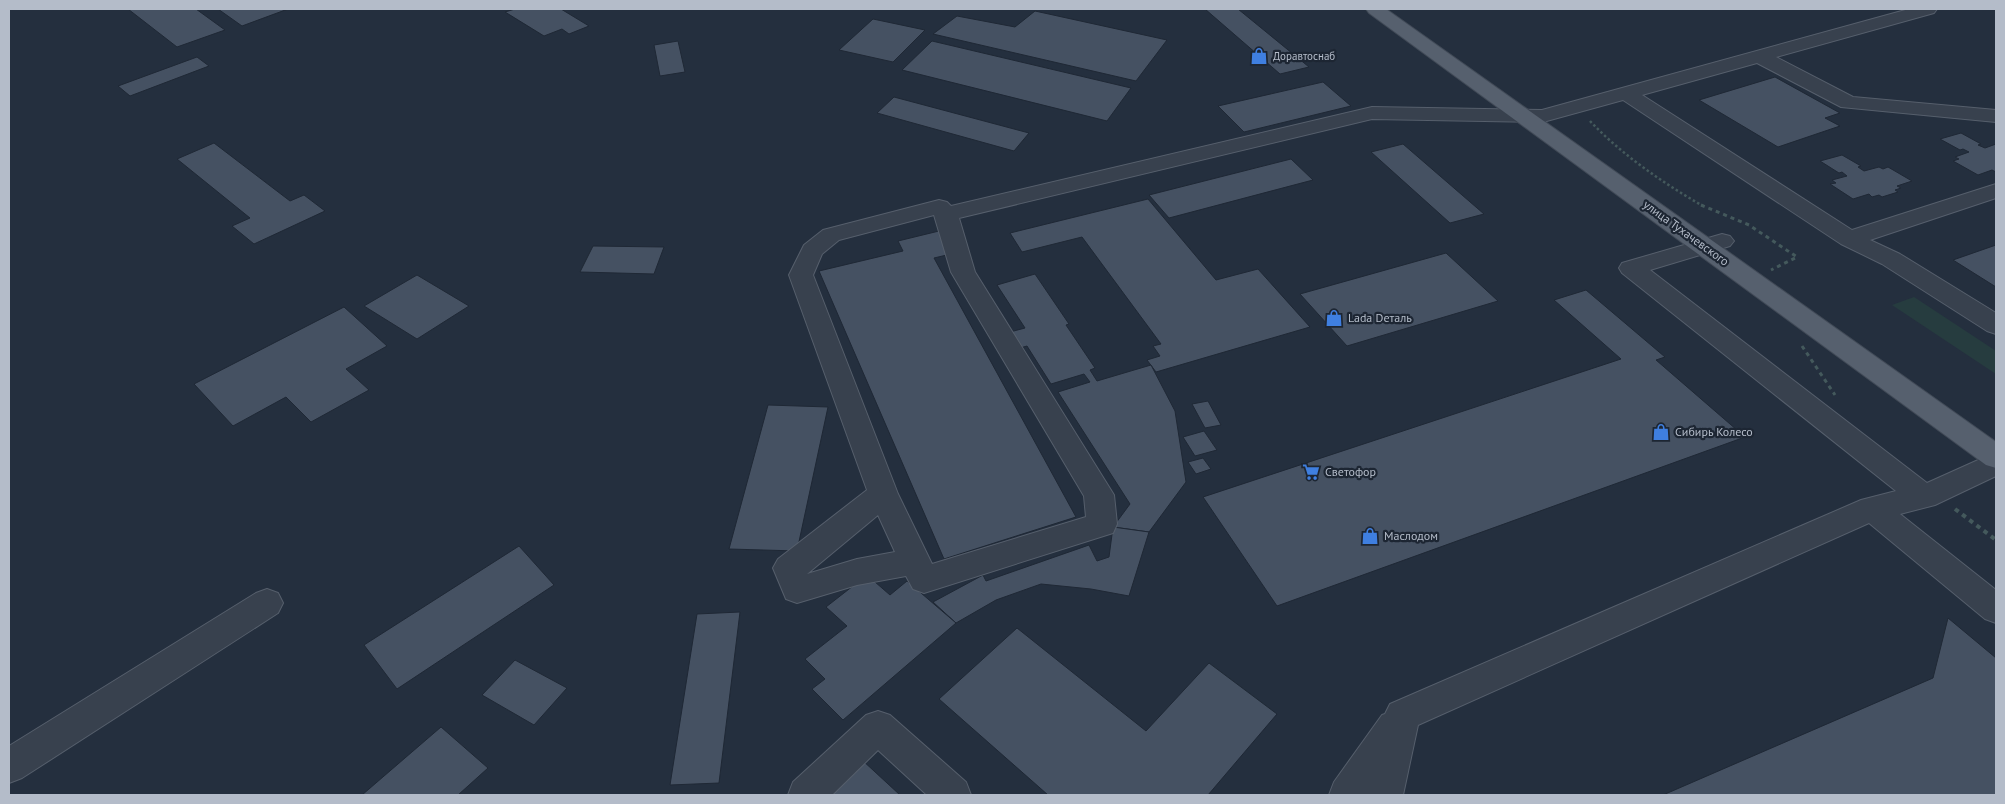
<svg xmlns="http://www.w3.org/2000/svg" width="2005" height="804" font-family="'PT Sans',sans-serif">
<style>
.green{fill:#263c3f}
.building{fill:#455162;stroke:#1f2835}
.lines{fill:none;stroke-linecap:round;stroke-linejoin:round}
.minor-casing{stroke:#565f6c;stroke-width:2}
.major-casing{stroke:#414a57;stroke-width:2}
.path-far2{stroke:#44595c;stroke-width:2.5;stroke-dasharray:2.5 2.5;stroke-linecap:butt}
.path-far1{stroke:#44595c;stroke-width:3;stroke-dasharray:4 4;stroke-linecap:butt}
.path{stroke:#44595c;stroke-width:4;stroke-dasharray:4.5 4.5;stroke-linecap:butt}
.minor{fill:#38414e;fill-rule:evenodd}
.major{fill:#56606e;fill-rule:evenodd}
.labels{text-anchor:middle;stroke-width:4.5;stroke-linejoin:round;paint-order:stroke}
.far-poi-label{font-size:11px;fill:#b4bcc9;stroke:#1d2633;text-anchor:start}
.street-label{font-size:12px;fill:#b4bcc9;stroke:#1d2633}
.poi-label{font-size:12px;fill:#b4bcc9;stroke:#1d2633;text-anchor:start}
</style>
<rect width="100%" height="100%" fill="#242f3e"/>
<polygon class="green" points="1914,297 1996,351 1996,374 1892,305"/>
<g class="building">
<polygon points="128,9 196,9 225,30 177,47"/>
<polygon points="218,9 288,9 242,26"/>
<polygon points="515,9 561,9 589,26 569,34 562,29 544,36 505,12"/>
<polygon points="1205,9 1238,9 1309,67 1280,74"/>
<polygon points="1035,11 1167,40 1136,81 933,34 957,16 1015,27"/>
<polygon points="873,19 925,30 893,62 839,50"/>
<polygon points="678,41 685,72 660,76 654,45"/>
<polygon points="932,41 1131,88 1107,121 902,70"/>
<polygon points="197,57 209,66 130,96 118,86"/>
<polygon points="1775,77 1840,113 1825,118 1840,126 1778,147 1699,100"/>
<polygon points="1323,82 1351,106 1244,132 1218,106"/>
<polygon points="894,97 1029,133 1014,151 877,113"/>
<polygon points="1961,133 1981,144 1978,145 1985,148 1996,144 1996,172 1992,170 1978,175 1953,161 1959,159 1955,157 1969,152 1963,149 1960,150 1940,139"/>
<polygon points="214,143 290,201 304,195 325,211 254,244 232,226 250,218 177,159"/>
<polygon points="1403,144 1484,214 1450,223 1371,152"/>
<polygon points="1842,155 1861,166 1858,167 1864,171 1879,167 1883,169 1888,167 1912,181 1897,186 1901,188 1895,190 1898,192 1882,197 1879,195 1872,197 1869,194 1853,199 1830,184 1836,183 1832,180 1847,176 1842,172 1839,173 1820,161"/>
<polygon points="1291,159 1313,180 1169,218 1149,195"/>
<polygon points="1148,199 1216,280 1258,269 1310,327 1156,372 1147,360 1160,356 1153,346 1161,344 1082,237 1022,252 1010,233"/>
<polygon points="939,231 951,254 934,258 1076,517 944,559 819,271 903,251 898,241"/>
<polygon points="1996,245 1996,287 1953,260"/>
<polygon points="593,246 664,247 654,274 580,272"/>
<polygon points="1446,253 1498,301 1347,346 1300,294"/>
<polygon points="1035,274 1069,324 1066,325 1095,368 1090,370 1097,381 1151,365 1175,411 1186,482 1149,532 1113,527 1130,504 1058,392 1090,382 1084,374 1051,384 1027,346 1020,348 1010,332 1025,328 997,285"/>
<polygon points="417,275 469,306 417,339 364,306"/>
<polygon points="1586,290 1665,357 1656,360 1745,437 1277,606 1203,497 1621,359 1554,300"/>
<polygon points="344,307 387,346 346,369 369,390 311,422 286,397 233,426 194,384"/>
<polygon points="1208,401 1221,425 1205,428 1192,404"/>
<polygon points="768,405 828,407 797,551 729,549"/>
<polygon points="1204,431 1217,450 1195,456 1183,437"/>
<polygon points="1203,458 1211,469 1196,474 1188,462"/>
<polygon points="1113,527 1149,532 1129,596 1091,589 1041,584 996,600 956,623 933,602 983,575 986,581 1089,545 1097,561 1109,557"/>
<polygon points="519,546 554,585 397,689 364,645"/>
<polygon points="867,575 890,595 907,581 956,623 843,720 812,689 825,679 805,659 847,626 826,607"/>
<polygon points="740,612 719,783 670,785 697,614"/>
<polygon points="1948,618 1996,658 1996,795 1663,795 1933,678"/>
<polygon points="1017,628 1146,731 1209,663 1277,714 1208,795 1048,795 939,699"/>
<polygon points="515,660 567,688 534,725 482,695"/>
<polygon points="441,727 488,768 458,795 362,795"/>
<polygon points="861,759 900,795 823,795"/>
</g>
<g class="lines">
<g class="minor-casing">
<g id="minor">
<path d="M1909 9H1937L1934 13 1776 57 1853 97 1996 110V122L1841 107 1757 63 1642 95 1852 230 1996 184V198L1870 240 1900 254 1996 313V334L1987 331 1882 264 1841 244 1623 100 1543 122 1372 119 959 218 975 272 1114 495 1117 524 1113 533 924 593 913 589 906 576 857 585 797 603 786 599 773 568 778 559 867 490 789 275 804 245 823 230 939 200 947 202 951 206 1372 107 1542 110ZM934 215 951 272 1084 496 1086 517 932 564 898 494 813 275 822 254 839 240ZM878 515 895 552 857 559 807 574Z"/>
<polygon points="1722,234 1730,236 1734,241 1730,246 1650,270 1927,483 1996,452 1996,476 1935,505 1900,514 1996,590 1996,623 1985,619 1869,523 1418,725 1403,795 1329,795 1334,782 1382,715 1385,714 1390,704 1861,500 1896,491 1622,273 1619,268 1622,263"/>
<polygon points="267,589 278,593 283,603 278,613 22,778 9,783 9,746 256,593"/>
<polygon points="878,711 890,715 966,782 971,795 927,795 878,750 832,795 788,795 793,782 866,715"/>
</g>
</g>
<g class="major-casing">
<polygon id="major" points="1366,9 1386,9 1996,442 1996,468 1986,465 1369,13"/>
</g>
<path class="path-far2" d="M1590 121C1622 155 1663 183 1703 206"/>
<g class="path-far1">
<polyline points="1701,205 1749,225 1797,257 1771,270"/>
<polyline points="1802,346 1835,395"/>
</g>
<polyline class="path" points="1955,509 1996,540"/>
<use href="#minor" class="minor"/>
<use href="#major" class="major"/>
</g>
<defs>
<g id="shop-bare" transform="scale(1.35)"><path d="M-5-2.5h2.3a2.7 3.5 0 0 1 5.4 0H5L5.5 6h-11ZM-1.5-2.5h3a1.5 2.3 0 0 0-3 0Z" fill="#3f7fe0" stroke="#1d2633" stroke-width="2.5" paint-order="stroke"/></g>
<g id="supermarket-bare" transform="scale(1.35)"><path d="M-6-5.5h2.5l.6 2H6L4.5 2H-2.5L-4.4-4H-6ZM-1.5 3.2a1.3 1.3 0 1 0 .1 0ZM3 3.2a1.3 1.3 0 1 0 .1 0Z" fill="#3f7fe0" stroke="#1d2633" stroke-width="2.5" paint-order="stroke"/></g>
</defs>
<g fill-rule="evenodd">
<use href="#shop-bare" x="1259" y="56"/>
<use href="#shop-bare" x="1334" y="318"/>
<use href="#shop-bare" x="1661" y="432"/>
<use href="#supermarket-bare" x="1311" y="472"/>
<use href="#shop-bare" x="1370" y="536"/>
</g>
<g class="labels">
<g class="far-poi-label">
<text x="1273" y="60">Доравтоснаб</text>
</g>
<g class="street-label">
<text transform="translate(1686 233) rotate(36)" y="4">улица Тухачевского</text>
</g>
<g class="poi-label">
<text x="1348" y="322">Lada Dеталь</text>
<text x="1675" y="436">Сибирь Колесо</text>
<text x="1325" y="476">Светофор</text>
<text x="1384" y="540">Маслодом</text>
</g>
</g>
<rect width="2005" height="804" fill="none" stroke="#b4bcc9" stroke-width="20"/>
</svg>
